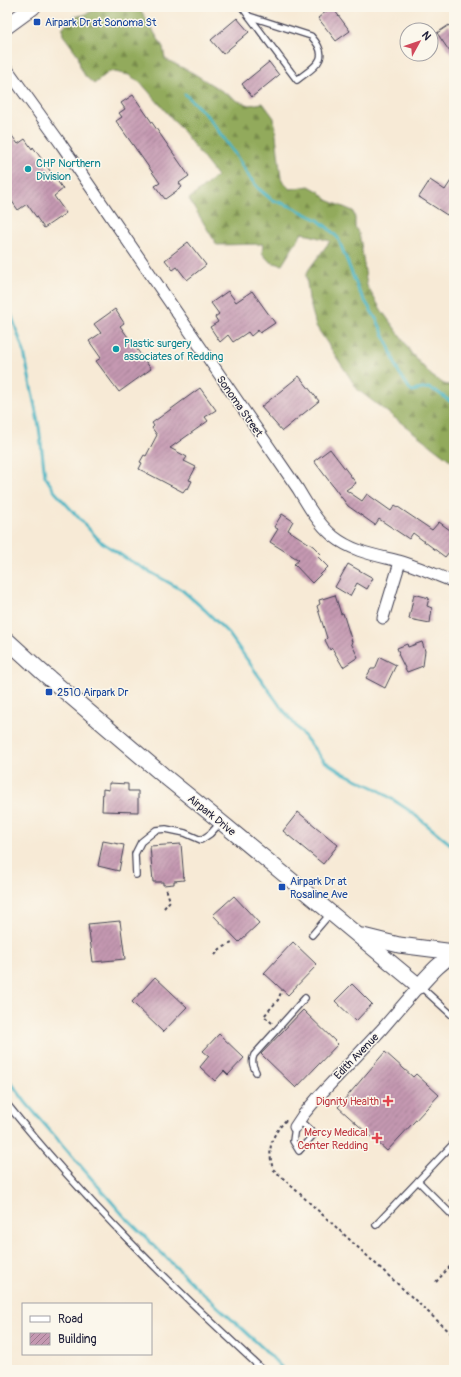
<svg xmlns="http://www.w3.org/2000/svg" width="461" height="1377" font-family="Pangolin,sans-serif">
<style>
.forest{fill:url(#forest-firs);stroke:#5a664b}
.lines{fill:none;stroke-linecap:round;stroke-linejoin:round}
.stream{stroke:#47b4c3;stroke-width:3}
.building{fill:url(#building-hatch)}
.lane-casing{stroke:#424052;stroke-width:8}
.street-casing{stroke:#424052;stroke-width:13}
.secondary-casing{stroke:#424052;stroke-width:17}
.path{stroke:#424052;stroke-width:2;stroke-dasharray:3 3;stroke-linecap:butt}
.lane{stroke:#fff;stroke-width:5.5}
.street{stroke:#fff;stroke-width:11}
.secondary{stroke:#fff;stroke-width:15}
.transit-dot{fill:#1a4fb4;stroke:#fbf7ec;stroke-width:1.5}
.culture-dot{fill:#0f9aa8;stroke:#fbf7ec;stroke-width:1.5}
.health-dot{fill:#e0444e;stroke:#fbf7ec;stroke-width:1.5}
.labels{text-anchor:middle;stroke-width:3;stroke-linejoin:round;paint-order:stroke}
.transit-label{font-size:11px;fill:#164399;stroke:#fbf7ec;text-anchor:start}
.culture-label{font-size:11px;fill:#0d838f;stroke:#fbf7ec;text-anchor:start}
.street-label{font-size:11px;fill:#22223b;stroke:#fbf7ec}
.health-label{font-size:11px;fill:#be3a42;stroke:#fbf7ec;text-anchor:end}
</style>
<defs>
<pattern id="forest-firs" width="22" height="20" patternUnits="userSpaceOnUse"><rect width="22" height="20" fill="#92aa5b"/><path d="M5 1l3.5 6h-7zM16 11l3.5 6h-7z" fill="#778a4c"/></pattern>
<pattern id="building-hatch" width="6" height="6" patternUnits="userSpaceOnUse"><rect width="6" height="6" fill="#c498b1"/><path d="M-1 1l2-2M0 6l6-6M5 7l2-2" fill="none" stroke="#9f7c91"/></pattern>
</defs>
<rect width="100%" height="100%" fill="#fbf7ec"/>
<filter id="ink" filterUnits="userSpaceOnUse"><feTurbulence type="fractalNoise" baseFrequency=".025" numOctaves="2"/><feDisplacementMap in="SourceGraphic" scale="8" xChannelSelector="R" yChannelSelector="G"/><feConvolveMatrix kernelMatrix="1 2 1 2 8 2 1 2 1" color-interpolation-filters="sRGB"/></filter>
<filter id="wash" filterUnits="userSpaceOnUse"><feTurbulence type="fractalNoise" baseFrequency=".012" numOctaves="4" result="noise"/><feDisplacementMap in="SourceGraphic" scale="16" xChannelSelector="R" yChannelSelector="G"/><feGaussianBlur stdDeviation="0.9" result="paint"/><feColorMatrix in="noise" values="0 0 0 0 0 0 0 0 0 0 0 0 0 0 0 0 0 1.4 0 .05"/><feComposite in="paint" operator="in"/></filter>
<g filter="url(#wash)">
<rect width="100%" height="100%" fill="#f7ead6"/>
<polygon class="forest" points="100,7 136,7 140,9 163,47 165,59 193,73 238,101 250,105 263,103 274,118 281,178 284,183 290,189 309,186 320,192 327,200 353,211 355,218 355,227 359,234 361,243 367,286 382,311 402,338 411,353 432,376 444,384 454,386 454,463 358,390 316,326 309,299 306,275 309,269 330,241 302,233 282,265 270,262 262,253 263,244 217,245 189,199 217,176 181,129 142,84 129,75 110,71 94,84 85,76 80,66 78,55 63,35 62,28 75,16 84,15"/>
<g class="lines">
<g class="stream">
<polyline points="185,94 209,118 233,151 250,178 259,189 272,200 290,206 318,220 329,229 338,238 359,291 378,322 389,347 398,371 411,391 428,388 436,391 454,404"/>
<polyline points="7,302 24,352 39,427 45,476 55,492 100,541 127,559 182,590 205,610 229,634 280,706 324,761 343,773 377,789 410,811 454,847"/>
<polyline points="7,1077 26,1103 123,1215 194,1285 264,1349 284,1370"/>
</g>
</g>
<g id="blocks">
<g class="building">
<polygon points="332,7 350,31 336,41 318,18"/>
<polygon points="237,18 249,32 223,54 211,40"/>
<polygon points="449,25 454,33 454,58 437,33"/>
<polygon points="269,62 279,75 252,97 242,84"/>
<polygon points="133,95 189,176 179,183 182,187 165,199 155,186 160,183 116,121 122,117 119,113 125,109 121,103"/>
<polygon points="7,129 18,144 25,139 32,149 33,147 63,189 54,196 66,213 44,228 27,204 18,210 7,194"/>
<polygon points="454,176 454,205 447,215 419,197 430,180 445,190"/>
<polygon points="188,242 206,265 187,280 177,267 173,270 165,260"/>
<polygon points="228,291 236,302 252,291 275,323 260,333 258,330 251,336 248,332 233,342 228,335 220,342 210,327 218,322 215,317 219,314 211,303"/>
<polygon points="115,309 124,323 120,326 151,369 119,392 96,361 101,358 89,341 101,333 94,324"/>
<polygon points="299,376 319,401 282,431 261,407"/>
<polygon points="200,388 216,410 205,417 208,421 170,448 187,457 184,461 196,467 189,480 192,481 188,489 186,488 183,492 139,469 142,463 140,462 144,455 146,456 157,435 152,428 154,426 152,423"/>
<polygon points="330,449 356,483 346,490 362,501 367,494 391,511 395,505 432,530 439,522 454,533 454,546 445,557 413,533 409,539 379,519 375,525 348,506 314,461"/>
<polygon points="282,514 293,521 288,530 313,546 321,554 318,557 328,567 312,583 294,564 299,560 270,542 278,529 274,527"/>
<polygon points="348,564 373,578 367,589 357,583 350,596 335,587"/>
<polygon points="414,594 429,598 427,606 432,608 430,623 409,619"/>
<polygon points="335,595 341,614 343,613 352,642 351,643 358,657 343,667 332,648 330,650 325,640 327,638 317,606 320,604 319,600"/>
<polygon points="422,642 425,651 423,666 407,672 398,654 399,653 397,648 407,644 408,647"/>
<polygon points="380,657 396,665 385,688 366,678 371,669 375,669"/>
<polygon points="109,783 128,784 128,791 138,791 138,812 102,811 103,789 109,790"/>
<polygon points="298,812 338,845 323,864 283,831"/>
<polygon points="103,841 124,845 119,871 98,866"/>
<polygon points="181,844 184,880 174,881 174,884 163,885 163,882 153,882 150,846"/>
<polygon points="234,896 259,923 239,942 213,915"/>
<polygon points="120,921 125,959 93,962 88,924"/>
<polygon points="293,942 317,965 288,995 264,973"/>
<polygon points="155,977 187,1007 163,1032 132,1002"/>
<polygon points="352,984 372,1004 356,1021 335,1001"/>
<polygon points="303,1010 338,1044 296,1088 261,1054"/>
<polygon points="219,1034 244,1058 228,1075 224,1071 215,1081 200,1067 209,1056 203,1051"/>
<polygon points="385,1052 413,1077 416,1074 439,1095 387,1151 338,1107"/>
</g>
</g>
</g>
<g filter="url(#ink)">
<use href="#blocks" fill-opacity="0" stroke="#424052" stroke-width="1"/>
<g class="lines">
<g class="lane-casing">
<g id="lane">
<path d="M242 7 297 80C315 66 332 59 311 36L249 16"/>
<polyline points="136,875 135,854 141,842 156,830 166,829 185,833 201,840 210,834 221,822"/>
<polyline points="312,935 330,914"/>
<polyline points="420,986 454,1017"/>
<path d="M256 1072C253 1066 251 1062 254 1055L305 998"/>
<path d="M7 1104C85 1201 172 1286 263 1370"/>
<polyline points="295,1127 293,1141 299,1151 314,1134 299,1120"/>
<polyline points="418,1181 454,1217"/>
<polyline points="376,1225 454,1143"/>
</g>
</g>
<g class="street-casing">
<g id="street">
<path d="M7 69 61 144 298 489C308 506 318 523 333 536 353 552 375 555 399 561 417 566 436 575 454 582"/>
<polyline points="383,618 400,562"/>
<polyline points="295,1127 303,1115 319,1096 382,1029 419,986"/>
</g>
</g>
<g class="secondary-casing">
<g id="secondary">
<polyline points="7,26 33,7"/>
<path d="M7 640 42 672 163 775 221 822 419 986C430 974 440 962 454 954"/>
<polyline points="363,936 399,945 454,952"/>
</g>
</g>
<g class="path">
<polyline points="164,908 170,901 166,888"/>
<polyline points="215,955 220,949 232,943"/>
<polyline points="272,1023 264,1016 278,1000 282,990"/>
<path d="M286 1120C271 1136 267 1148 273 1169L454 1336"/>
<polyline points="450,1201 454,1197"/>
<polyline points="436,1282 454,1262"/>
</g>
<use href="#lane" class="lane"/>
<use href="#street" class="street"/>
<use href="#secondary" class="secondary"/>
</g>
</g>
<g class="transit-dot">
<rect x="33" y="18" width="8" height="8" rx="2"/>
<rect x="45" y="688" width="8" height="8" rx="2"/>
<rect x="278" y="883" width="8" height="8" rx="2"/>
</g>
<g class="culture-dot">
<circle cx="28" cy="169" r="4"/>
<circle cx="116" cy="349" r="4"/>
</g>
<g class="health-dot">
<path d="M386 1095h4v4h4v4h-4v4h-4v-4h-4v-4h4z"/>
<path d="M375 1132h4v4h4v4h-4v4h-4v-4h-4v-4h4z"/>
</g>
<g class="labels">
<g class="transit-label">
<text x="45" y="26">Airpark Dr at Sonoma St</text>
<text x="57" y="696">2510 Airpark Dr</text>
<text x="290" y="885">Airpark Dr at<tspan x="290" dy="13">Rosaline Ave</tspan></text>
</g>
<g class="culture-label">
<text x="36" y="167">CHP Northern<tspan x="36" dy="13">Division</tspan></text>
<text x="124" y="347">Plastic surgery<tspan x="124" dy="13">associates of Redding</tspan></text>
</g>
<g class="street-label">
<text transform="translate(240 406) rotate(55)" y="4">Sonoma Street</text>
<text transform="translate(212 815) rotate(39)" y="4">Airpark Drive</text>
<text transform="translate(356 1056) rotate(-46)" y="4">Edith Avenue</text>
</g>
<g class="health-label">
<text x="379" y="1105">Dignity Health</text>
<text x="368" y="1136">Mercy Medical<tspan x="368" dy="13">Center Redding</tspan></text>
</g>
</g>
<rect width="461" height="1377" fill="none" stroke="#fbf7ec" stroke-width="24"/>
<rect x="22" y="1303" width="130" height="52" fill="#fbf7ec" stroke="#a4a2a5"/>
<rect x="30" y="1316" width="20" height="6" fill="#ffffff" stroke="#a4a2a5"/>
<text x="58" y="1323" font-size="12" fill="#22223b">Road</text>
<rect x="30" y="1333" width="20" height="12" fill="url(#building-hatch)" stroke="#a4a2a5"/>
<text x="58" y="1343" font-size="12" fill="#22223b">Building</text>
<g transform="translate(419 42) rotate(50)"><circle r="19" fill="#fbf7ec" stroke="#a4a2a5"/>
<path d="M0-3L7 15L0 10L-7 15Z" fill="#d1495b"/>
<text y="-6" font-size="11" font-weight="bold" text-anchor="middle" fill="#22223b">N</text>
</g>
</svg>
